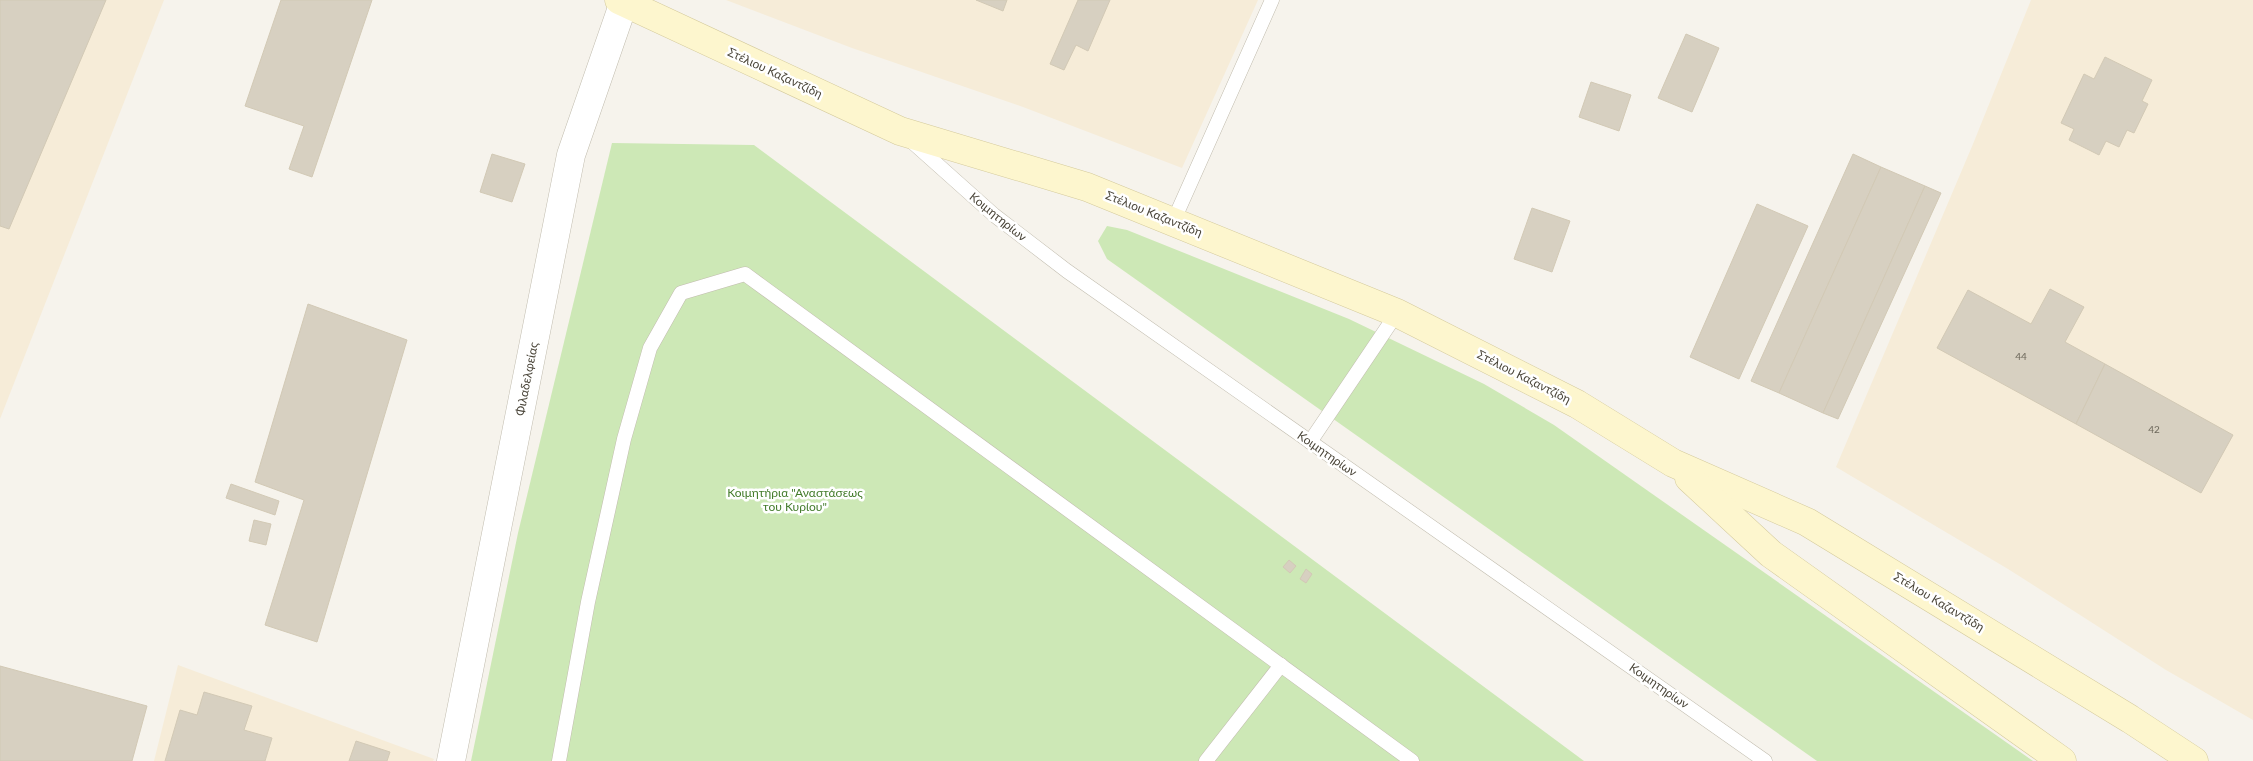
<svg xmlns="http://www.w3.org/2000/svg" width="2253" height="761" font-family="Lato,sans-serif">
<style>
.commercial{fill:#f6ecd8}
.green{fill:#cde8b6}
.building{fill:#d7d0c1;stroke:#d2c9b5}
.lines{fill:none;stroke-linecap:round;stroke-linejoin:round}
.service-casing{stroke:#c1bcae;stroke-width:15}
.minor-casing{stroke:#c1bcae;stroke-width:29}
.secondary-casing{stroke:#d4ca9c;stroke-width:29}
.service{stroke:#fff;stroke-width:14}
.minor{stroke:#fff;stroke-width:28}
.secondary{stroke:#fdf6ce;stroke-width:28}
.labels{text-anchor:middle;stroke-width:5;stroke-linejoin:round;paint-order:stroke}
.number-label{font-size:10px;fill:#6d685b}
.street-label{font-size:12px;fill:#4a4539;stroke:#fff}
.park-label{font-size:12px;fill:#447c2c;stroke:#fff}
</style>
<rect width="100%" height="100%" fill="#f6f3ec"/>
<g class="commercial">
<polygon points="0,0 164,0 0,419"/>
<polygon points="726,0 1258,0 1182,168 1023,107 852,48"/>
<polygon points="2031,0 2253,0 2253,720 2166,670 2008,569 1836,467 1973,144"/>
<polygon points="178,665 434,759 433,761 154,761"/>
</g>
<g class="green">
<polygon points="612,143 754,145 1584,761 471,761 518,533"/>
<polygon points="1107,226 1127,230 1349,319 1484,384 1554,425 2033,761 1817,761 1107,259 1098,241"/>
</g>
<g class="building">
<polygon points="0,0 106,0 9,229 0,226"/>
<polygon points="281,0 372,0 312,177 289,169 304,126 245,106"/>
<polygon points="976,0 1007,0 1003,11"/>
<polygon points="1078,0 1110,0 1088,51 1076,45 1064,70 1050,64"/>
<polygon points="1686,34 1719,48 1692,112 1658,98"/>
<polygon points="2105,57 2152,80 2142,101 2148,104 2134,133 2127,130 2119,147 2106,141 2099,155 2069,140 2074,129 2061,123 2084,74 2094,79"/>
<polygon points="1591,82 1631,95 1619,131 1579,117"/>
<polygon points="492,154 525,164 512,202 480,192"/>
<polygon points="1853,154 1881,167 1779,393 1751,381"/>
<polygon points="1881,167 1925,186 1823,413 1779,393"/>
<polygon points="1925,186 1941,193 1838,419 1823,413"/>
<polygon points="1757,204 1808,226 1739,379 1690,357"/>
<polygon points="1532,208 1570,221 1552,272 1514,259"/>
<polygon points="2050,289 2084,307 2065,342 2105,364 2076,424 1937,348 1968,290 2031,324"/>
<polygon points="308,304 407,340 317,642 265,625 304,500 255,482"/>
<polygon points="2105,364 2233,435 2201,493 2076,424"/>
<polygon points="231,484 279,501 275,515 226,498"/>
<polygon points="254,520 271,524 266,545 249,541"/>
<polygon points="1289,560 1296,566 1290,573 1283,567"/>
<polygon points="1306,569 1312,574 1306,583 1300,579"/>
<polygon points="0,666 147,706 132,761 0,761"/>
<polygon points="204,692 252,706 244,730 272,738 265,761 165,761 180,710 197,715"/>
<polygon points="356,741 390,752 387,761 349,761"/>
</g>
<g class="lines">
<g class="service-casing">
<g id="service">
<polyline points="910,140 994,215 1067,271 1765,761"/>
<polyline points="1173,222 1272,0"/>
<polyline points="1310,442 1397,313"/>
<polyline points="559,761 588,602 624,439 650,348 681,293 745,274 1412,761"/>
<polyline points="1206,761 1281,665"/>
</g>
</g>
<g class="minor-casing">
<polyline id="minor" points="451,761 571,155 624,2"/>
</g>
<g class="secondary-casing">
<g id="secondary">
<polyline points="619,0 900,131 1087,187 1397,313 1577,404 1673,463 1807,522 2130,719 2194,761"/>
<polyline points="1689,478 1771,554 2062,761"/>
</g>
</g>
<use href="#service" class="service"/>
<use href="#minor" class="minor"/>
<use href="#secondary" class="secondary"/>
</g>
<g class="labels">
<g class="number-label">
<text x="2021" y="360">44</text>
<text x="2154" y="433">42</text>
</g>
<g class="street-label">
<text transform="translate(775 73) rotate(25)" y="4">Στέλιου Καζαντζίδη</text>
<text transform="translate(1154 214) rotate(22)" y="4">Στέλιου Καζαντζίδη</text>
<text transform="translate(998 217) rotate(39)" y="4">Κοιμητηρίων</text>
<text transform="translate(1524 377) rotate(27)" y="4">Στέλιου Καζαντζίδη</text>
<text transform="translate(527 379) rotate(-79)" y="4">Φιλαδελφείας</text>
<text transform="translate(1327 454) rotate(35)" y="4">Κοιμητηρίων</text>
<text transform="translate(1939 602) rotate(31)" y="4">Στέλιου Καζαντζίδη</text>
<text transform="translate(1659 686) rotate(35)" y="4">Κοιμητηρίων</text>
</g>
<g class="park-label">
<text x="795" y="497">Κοιμητήρια "Αναστάσεως<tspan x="795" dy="14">του Κυρίου"</tspan></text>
</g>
</g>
</svg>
